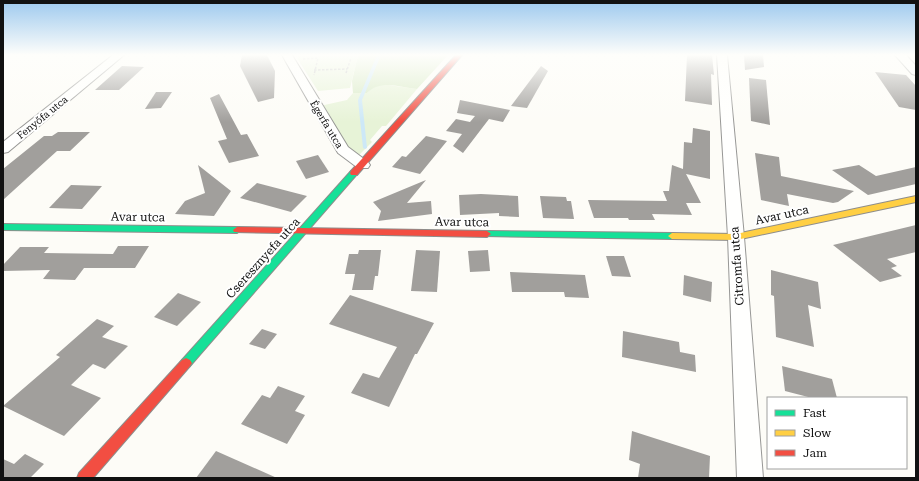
<svg xmlns="http://www.w3.org/2000/svg" width="919" height="481" font-family="'Roboto Serif',serif">
<style>
.green{fill:#e7f3d7}
.forest{fill:#d8eac5}
.lines{fill:none;stroke-linecap:round;stroke-linejoin:round}
.stream{fill:#cde8f7;fill-rule:evenodd}
.building{fill:#a19f9c}
.street-casing{stroke:#979795;stroke-width:2}
.fast-casing{stroke:#8e8d8b;stroke-width:2}
.slow-casing{stroke:#8e8d8b;stroke-width:2}
.jam-casing{stroke:#8e8d8b;stroke-width:2}
.path{stroke:#b9b9b8;stroke-width:1.5;stroke-dasharray:2.5 1.5;stroke-linecap:butt}
.street{fill:#fffffe;fill-rule:evenodd}
.fast{fill:#16e098;fill-rule:evenodd}
.slow{fill:#ffcf43;fill-rule:evenodd}
.jam{fill:#f24e42;fill-rule:evenodd}
.labels{text-anchor:middle;stroke-width:4;stroke-linejoin:round;paint-order:stroke}
.far-street-label{font-size:10px;fill:#111;stroke:#fff}
.street-label{font-size:12px;fill:#111;stroke:#fff}
</style>
<rect width="100%" height="100%" fill="#fdfcf7"/>
<g class="green">
<polygon points="295,55 358,55 350,88 318,91"/>
<polygon points="381,84 417,89 386,126 382,126 370,140 372,142 358,156 351,153 320,106 347,100 353,93 367,93 373,87"/>
</g>
<path class="forest" d="M358 55H448L417 89C400 87 380 79 367 93H353L352 81Z"/>
<g class="lines">
<polygon class="stream" points="377,55 381,55 362,100 367,148 365,149 363,148 358,100"/>
</g>
<g class="building">
<polygon points="242,55 267,55 275,71 274,98 258,102 240,66"/>
<polygon points="687,55 712,55 714,75 711,74 712,105 685,101"/>
<polygon points="744,55 763,55 764,67 745,70"/>
<polygon points="122,66 144,67 119,90 95,90"/>
<polygon points="541,66 548,71 527,108 511,106"/>
<polygon points="875,72 906,75 916,86 916,110 899,107"/>
<polygon points="749,78 766,80 770,125 751,121"/>
<polygon points="156,92 172,92 161,108 145,109"/>
<polygon points="219,94 241,135 247,134 259,156 229,163 218,141 227,139 210,98"/>
<polygon points="460,100 510,110 503,122 489,119 463,153 453,146 462,134 446,131 456,119 470,122 475,116 457,113"/>
<polygon points="693,128 710,131 710,179 686,174 701,203 686,203 692,215 652,214 655,220 629,220 628,218 594,218 588,200 667,201 663,191 669,191 672,165 683,169 684,142 692,143"/>
<polygon points="58,132 90,132 70,151 57,151 3,200 3,169 44,136 52,136"/>
<polygon points="426,136 447,141 420,174 392,167 402,156 406,157"/>
<polygon points="755,153 779,157 781,176 854,191 838,202 833,203 787,194 789,206 761,200"/>
<polygon points="318,155 329,172 306,179 296,161"/>
<polygon points="198,165 231,191 214,216 175,214 185,201 205,193"/>
<polygon points="859,165 876,176 916,167 916,184 868,195 832,170"/>
<polygon points="426,180 407,203 431,201 432,214 378,221 381,211 373,202"/>
<polygon points="257,183 307,196 291,212 240,198"/>
<polygon points="71,185 102,186 82,209 49,208"/>
<polygon points="481,194 518,196 519,217 499,216 499,213 460,215 459,195"/>
<polygon points="540,196 566,197 567,201 571,201 574,219 543,218"/>
<polygon points="916,225 916,252 887,259 897,266 891,268 902,276 880,282 833,245"/>
<polygon points="118,246 149,246 135,268 84,268 75,280 43,279 50,270 3,271 3,265 20,247 49,247 44,253 113,254"/>
<polygon points="359,250 381,250 378,276 375,276 373,290 352,290 355,274 345,274 349,254 358,254"/>
<polygon points="416,250 440,251 437,292 411,291"/>
<polygon points="488,250 490,271 470,272 468,251"/>
<polygon points="606,256 624,256 631,277 612,276"/>
<polygon points="771,270 818,282 821,309 808,305 814,347 776,337 774,296 771,295"/>
<polygon points="510,272 585,275 589,298 565,297 564,292 512,292"/>
<polygon points="684,275 712,282 711,302 683,295"/>
<polygon points="178,293 201,302 177,326 154,317"/>
<polygon points="350,295 434,323 417,354 415,354 389,407 351,393 363,373 379,378 397,347 329,324"/>
<polygon points="97,319 114,326 102,337 128,346 105,369 93,364 71,385 101,398 64,436 3,406 60,357 56,355"/>
<polygon points="262,329 277,334 265,349 249,344"/>
<polygon points="623,331 679,342 680,352 695,355 696,372 622,357"/>
<polygon points="782,366 832,379 837,398 812,398 785,391"/>
<polygon points="278,386 305,396 295,411 305,415 287,444 241,424 262,395 270,398"/>
<polygon points="632,431 710,456 709,478 638,478 640,464 629,460"/>
<polygon points="216,451 277,478 196,478"/>
<polygon points="25,454 44,464 30,478 3,478 3,459 14,464"/>
</g>
<g class="lines">
<g class="street-casing">
<g id="street">
<polygon points="113,55 124,55 8,152 3,153 3,142"/>
<polygon points="282,55 292,55 348,147 368,162 370,165 368,168 358,168 338,153"/>
<polygon points="717,55 727,55 744,237 763,478 737,478 728,237"/>
<polygon points="895,55 906,55 916,66 916,75 912,74"/>
</g>
</g>
<g class="fast-casing">
<g id="fast">
<polygon points="351,171 357,171 358,173 190,366 186,368 182,366 180,363 182,360"/>
<polygon points="3,224 237,227 241,230 237,233 3,230"/>
<polygon points="487,231 672,233 676,236 672,239 484,236 483,234"/>
</g>
</g>
<g class="slow-casing">
<polygon id="slow" points="916,196 916,202 736,240 672,239 668,236 672,233 736,234"/>
</g>
<g class="jam-casing">
<g id="jam">
<polygon points="456,55 462,55 357,175 351,175 350,173 351,171"/>
<polygon points="237,227 487,231 491,234 487,237 234,232 233,230"/>
<polygon points="186,358 190,360 192,363 190,366 93,478 77,478 79,473 182,360"/>
</g>
</g>
<g class="path">
<polyline points="303,59 318,58 314,75"/>
<polyline points="314,70 347,69"/>
<polyline points="346,73 351,58"/>
</g>
<use href="#street" class="street"/>
<use href="#fast" class="fast"/>
<use href="#slow" class="slow"/>
<use href="#jam" class="jam"/>
</g>
<linearGradient id="sky" x2="0" y2="1"><stop stop-color="#9dc9ee"/><stop offset="0.45" stop-color="#fefefb"/><stop offset="1" stop-color="#fefefb" stop-opacity="0"/></linearGradient>
<rect width="919" height="122" fill="url(#sky)"/>
<g class="labels">
<g class="far-street-label">
<text transform="translate(42 117) rotate(-39)" y="4">Fenyőfa utca</text>
<text transform="translate(327 124) rotate(59)" y="4">Égerfa utca</text>
</g>
<g class="street-label">
<text transform="translate(782 215) rotate(-12)" y="4">Avar utca</text>
<text transform="translate(138 217) rotate(1)" y="4">Avar utca</text>
<text transform="translate(462 222) rotate(1)" y="4">Avar utca</text>
<text transform="translate(263 258) rotate(-48)" y="4">Cseresznyefa utca</text>
<text transform="translate(737 266) rotate(-94)" y="4">Citromfa utca</text>
</g>
</g>
<rect width="919" height="481" fill="none" stroke="#111111" stroke-width="8"/>
<rect x="767" y="397" width="140" height="72" fill="#ffffff" stroke="#a0a0a0"/>
<rect x="775" y="410" width="20" height="6" fill="#16e098" stroke="#a0a0a0"/>
<text x="803" y="417" font-size="12" fill="#111111">Fast</text>
<rect x="775" y="430" width="20" height="6" fill="#ffcf43" stroke="#a0a0a0"/>
<text x="803" y="437" font-size="12" fill="#111111">Slow</text>
<rect x="775" y="450" width="20" height="6" fill="#f24e42" stroke="#a0a0a0"/>
<text x="803" y="457" font-size="12" fill="#111111">Jam</text>
</svg>
